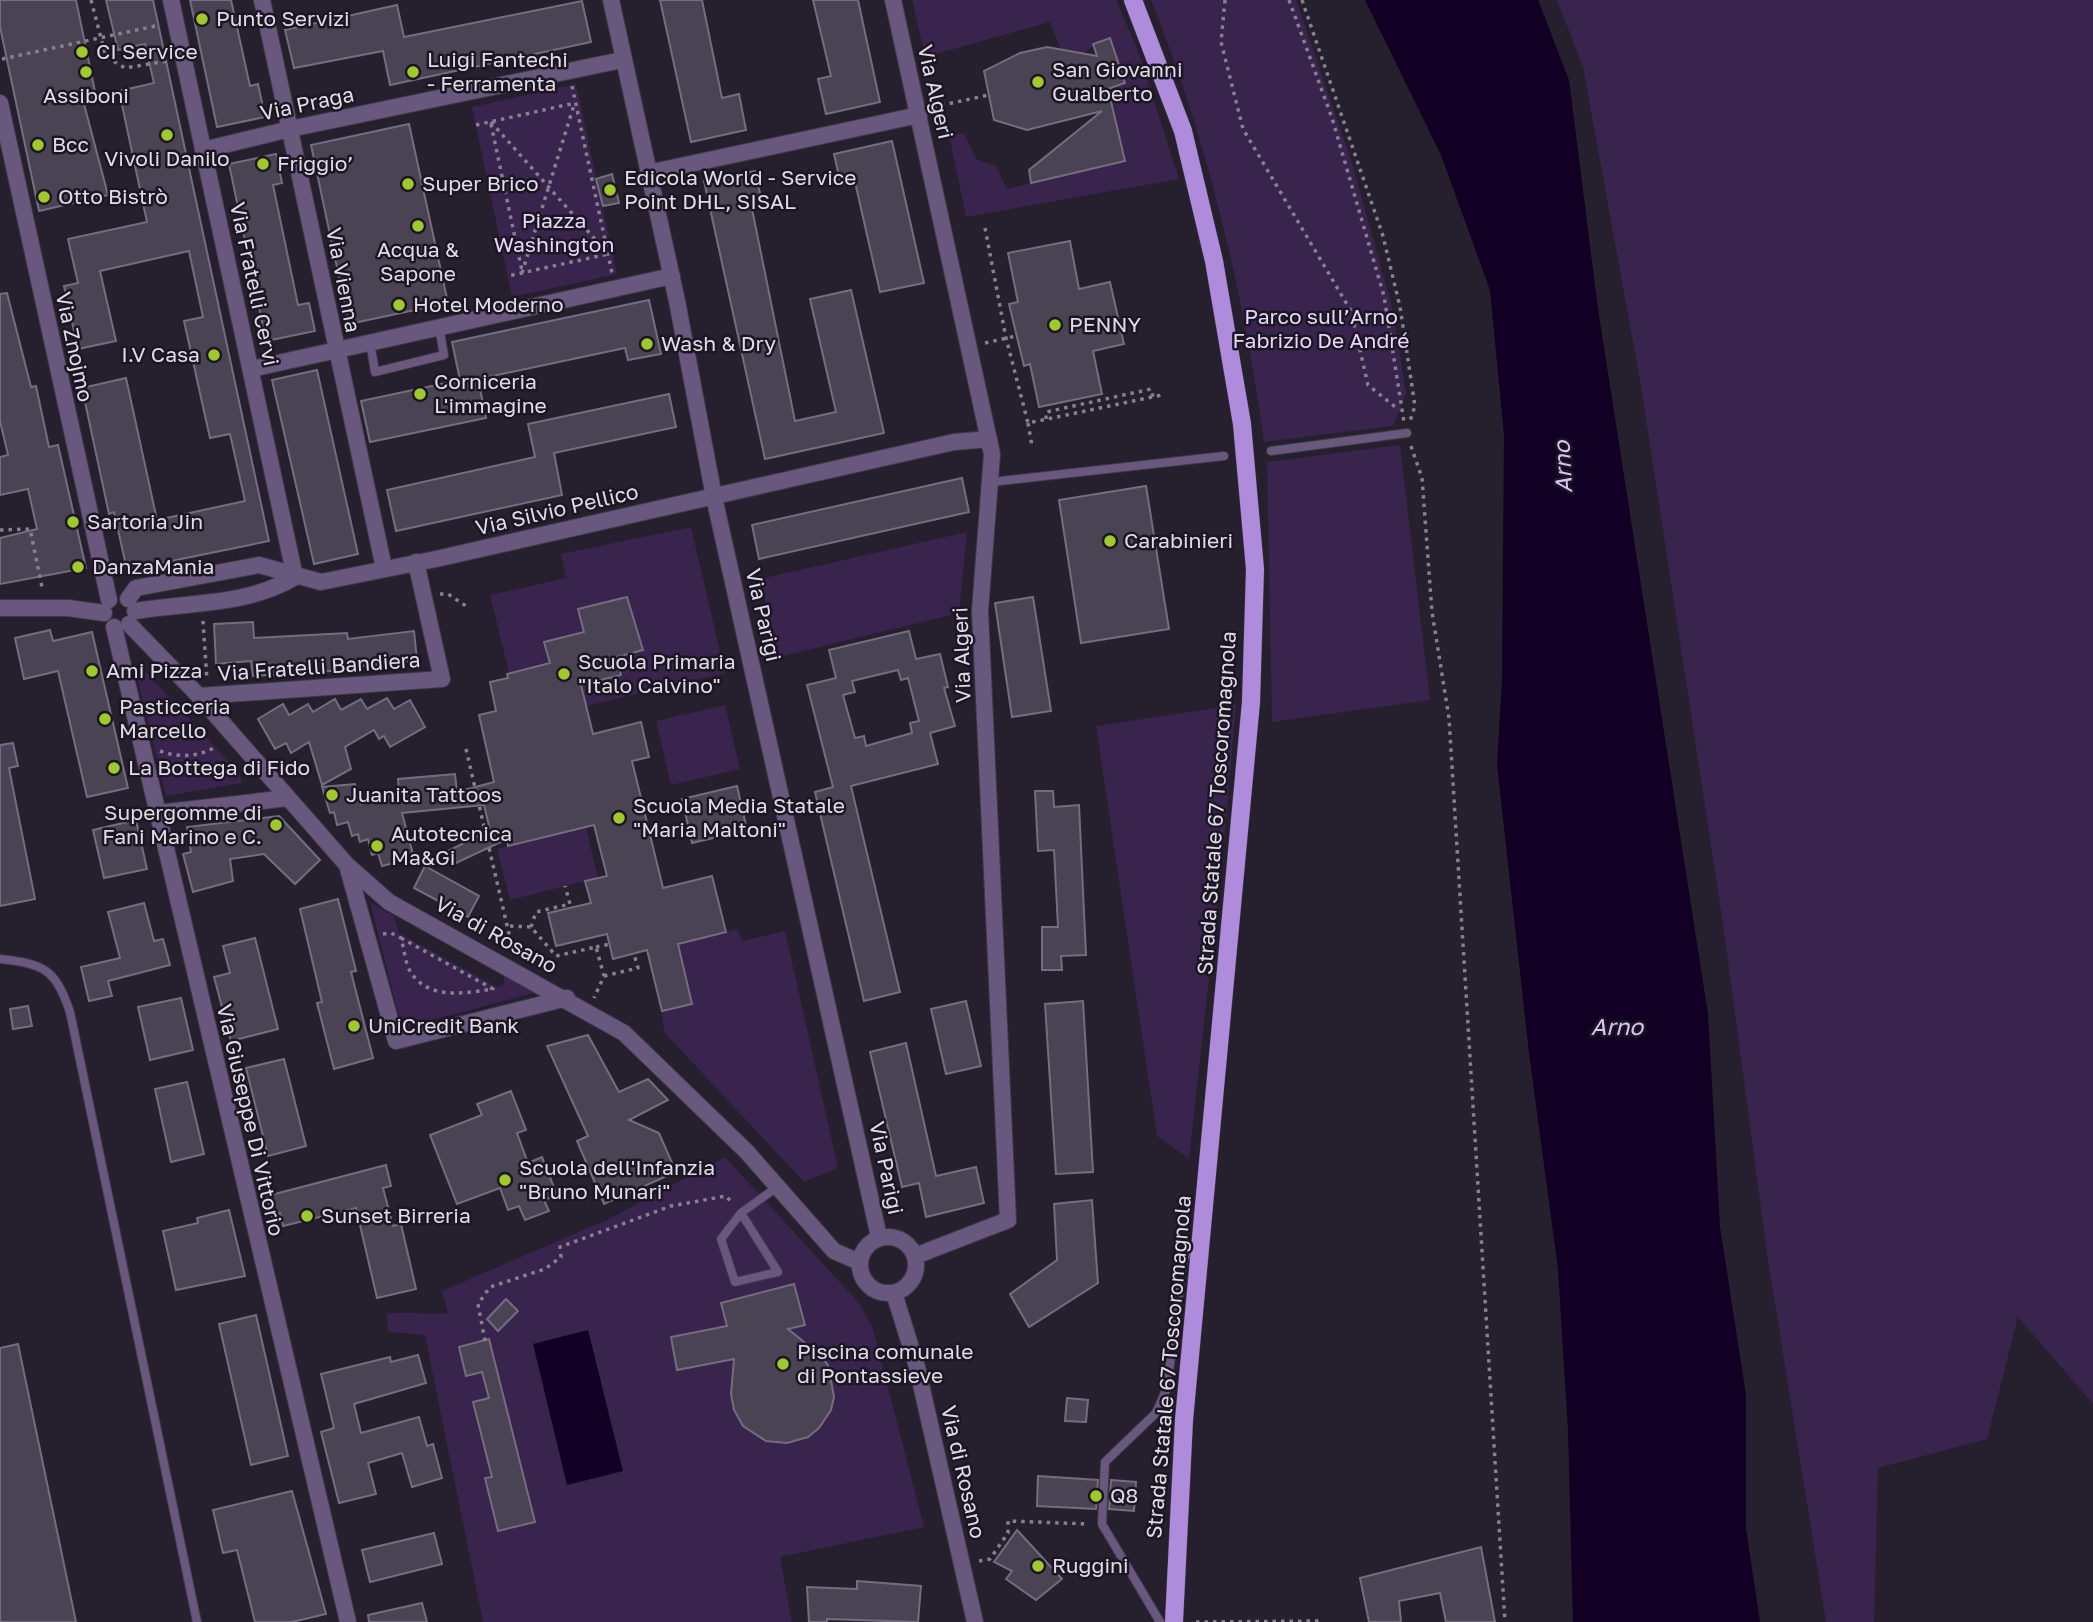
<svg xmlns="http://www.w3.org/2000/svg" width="2093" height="1622" font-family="'Golos Text',sans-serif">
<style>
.green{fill:#38244d}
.water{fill:#110023}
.building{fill:#4a4353;stroke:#756d7f;stroke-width:2;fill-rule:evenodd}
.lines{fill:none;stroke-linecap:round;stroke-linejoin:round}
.lane-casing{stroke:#3f3948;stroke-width:10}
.street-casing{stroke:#3f3948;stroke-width:18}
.primary-casing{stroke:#3f3948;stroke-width:19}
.path{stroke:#86818e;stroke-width:3.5;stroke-dasharray:3.5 5;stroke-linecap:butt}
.lane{stroke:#68587e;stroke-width:8}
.street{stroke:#68587e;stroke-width:16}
.primary{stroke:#af8cdb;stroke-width:18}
.poi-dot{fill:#a0ca2c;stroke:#1c1524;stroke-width:2.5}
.labels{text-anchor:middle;stroke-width:5;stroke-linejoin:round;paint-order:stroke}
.poi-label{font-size:21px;fill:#e0dce6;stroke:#1c1524;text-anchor:start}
.street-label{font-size:21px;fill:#e0dce6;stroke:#1c1524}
.park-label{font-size:21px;fill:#e4d7f7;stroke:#1c1524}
.water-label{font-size:23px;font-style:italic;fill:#d9c5f4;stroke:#1c1524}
</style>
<rect width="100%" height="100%" fill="#251f2e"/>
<g class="green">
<polygon points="912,0 1116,0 1137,48 1179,179 966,217 949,135 964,133 976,159 996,166 1007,189 1125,161 1108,89 1125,83 1110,39 1097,43 1083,54 1060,49 1050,22 925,57"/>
<path d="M1151 0H1296L1352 163 1393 310 1406 394 1393 426 1264 442C1243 291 1208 142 1151 0Z"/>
<polygon points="1557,0 2093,0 2093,1404 2018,1317 1987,1439 1878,1468 1874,1622 1826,1622 1767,1254 1723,924 1641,386 1583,67"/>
<polygon points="576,84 617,274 512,297 472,107"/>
<polygon points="1400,445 1430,700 1272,722 1267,462"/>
<polygon points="691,527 725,673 586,706 581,685 621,675 617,657 643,650 627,597 579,609 584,632 545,642 550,663 509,673 490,595 566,578 561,554"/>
<polygon points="967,532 959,613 779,657 760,579"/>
<polygon points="145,671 240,774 242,783 166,796 136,673"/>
<polygon points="725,705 740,769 671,785 656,721"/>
<polygon points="1236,705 1223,853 1189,1159 1157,1136 1096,726"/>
<polygon points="586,827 598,878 510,900 497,849"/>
<polygon points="370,902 394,916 399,933 497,987 504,984 504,973 537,992 402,1028"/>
<polygon points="738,929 742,941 785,931 838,1168 804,1182 664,1032 662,1011 692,1003 678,944"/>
<path d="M725 1157 859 1303 873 1329 924 1527 780 1557 792 1622H483L425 1335 388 1332 387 1314C408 1311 427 1315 448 1313L442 1291 609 1219Z"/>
</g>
<g class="water">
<polygon points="1365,0 1538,0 1569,80 1598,309 1708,1014 1720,1227 1746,1395 1746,1529 1760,1622 1573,1622 1568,1430 1558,1269 1529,1053 1497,765 1502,680 1504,435 1490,290 1441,155"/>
<polygon points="588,1330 623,1471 567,1485 533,1344"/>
</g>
<g class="building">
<polygon points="0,0 76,0 97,101 84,104 108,195 39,211 0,27"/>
<polygon points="106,0 153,0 269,541 127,570 114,512 109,514 82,388 126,378 157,520 245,501 230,434 210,438 184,321 203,317 189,251 100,271 116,341 78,349 64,286 78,283 68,239 147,222 119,91 154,83 145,44 118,50"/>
<polygon points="190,0 231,0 250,86 258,84 265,117 217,127"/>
<polygon points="660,0 702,0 722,98 739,94 746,130 691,142"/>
<polygon points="813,0 858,0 880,102 826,114 818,79 831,76"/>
<polygon points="582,1 591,42 390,85 383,51 294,68 285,30 397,5 404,37"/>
<polygon points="1110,38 1125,83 1108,89 1125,161 1031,183 1029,170 1102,111 1027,130 994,120 984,71 1020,53 1047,47 1097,56 1093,44"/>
<polygon points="409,124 448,303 349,324 311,145"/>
<polygon points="892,141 924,283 880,292 855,182 841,185 834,154"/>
<polygon points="276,154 282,183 273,185 298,305 309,303 315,331 266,341 229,164"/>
<polygon points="755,171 762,202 751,204 795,421 836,412 810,299 851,290 884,433 765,459 704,181"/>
<polygon points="612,174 619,203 603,206 596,179"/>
<polygon points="1070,241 1079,289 1110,282 1124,344 1093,351 1102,394 1039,407 1030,364 1024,366 1009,304 1018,302 1008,253"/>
<polygon points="7,293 31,387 36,386 49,447 58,445 86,568 0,584 0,538 37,529 28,489 0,495 0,457 8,455 0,421 0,294"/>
<polygon points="649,300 661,354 628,360 625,348 478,379 486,418 370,442 361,401 460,380 452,342"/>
<polygon points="317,370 358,554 314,564 272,380"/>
<polygon points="669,394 676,427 554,453 562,495 396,531 387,490 535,457 528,424"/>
<polygon points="962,478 969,512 759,559 752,525"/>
<polygon points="1146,486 1169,629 1081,643 1059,500"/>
<polygon points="627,597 643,650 617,657 621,675 581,685 593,734 641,722 649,757 632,761 663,888 712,876 726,932 678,944 692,1004 662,1011 647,950 613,959 607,934 556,946 548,913 591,903 585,881 607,876 594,825 508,846 507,839 454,864 448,851 490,830 484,805 402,813 414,858 382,866 378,853 372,855 368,839 360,842 358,834 352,836 348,822 337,825 334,812 330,813 322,787 355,784 361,804 399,794 398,779 455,774 457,792 494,782 479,715 496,711 490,682 508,678 507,674 550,663 544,642 584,632 578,609"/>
<polygon points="1033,597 1051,711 1012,717 995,603"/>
<polygon points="253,622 254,638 347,633 348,639 414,631 417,660 344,668 345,670 253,676 251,661 216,664 214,624"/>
<polygon points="50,630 53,641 92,632 128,788 87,797 58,671 24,679 15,638"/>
<path d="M909 631 916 659 940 654 948 687 944 688 955 726 930 733 938 764 851 786 900 992 864 1001 815 792 833 787 807 685 836 678 829 650ZM898 670 901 680 908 678 919 721 910 723 912 733 866 746 864 736 855 738 843 695 855 692 852 681Z"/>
<polygon points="387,698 394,709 410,700 425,727 390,747 384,736 379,739 374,730 345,747 351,769 322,785 309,742 291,753 286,743 275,749 258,719 283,704 289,715 308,704 313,712 335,699 341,710 361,699 367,709"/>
<polygon points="13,743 18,766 9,768 35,899 0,906 0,745"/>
<polygon points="737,786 747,830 692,843 682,799"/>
<polygon points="1035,791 1053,791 1054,807 1079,805 1086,955 1061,956 1062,970 1042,970 1042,927 1058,927 1054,850 1038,851"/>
<polygon points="279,816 320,860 295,884 264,854 230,859 233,881 193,892 183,854 191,852 187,827"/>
<polygon points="136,820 147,869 104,878 93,830"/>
<polygon points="425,866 479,896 468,917 414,888"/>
<polygon points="338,899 356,971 351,972 373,1058 334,1069 317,1003 322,1002 300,909"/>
<polygon points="144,903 154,941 163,939 170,965 108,981 112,996 89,1001 81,967 120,958 108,912"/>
<polygon points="255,938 278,1029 231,1041 214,977 230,973 223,946"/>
<polygon points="181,998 193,1050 150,1060 138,1007"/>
<polygon points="966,1001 981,1066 946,1074 931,1009"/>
<polygon points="1083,1001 1093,1172 1056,1174 1045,1004"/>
<polygon points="28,1006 32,1026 13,1029 10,1009"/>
<polygon points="588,1035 619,1092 648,1079 668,1100 629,1120 659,1133 676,1172 604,1204 577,1141 588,1136 547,1046"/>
<polygon points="906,1043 936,1176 976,1167 984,1203 926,1217 919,1183 902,1187 870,1052"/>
<polygon points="284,1059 306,1146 268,1156 246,1068"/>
<polygon points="187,1082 204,1154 171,1162 155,1089"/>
<polygon points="511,1091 526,1130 517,1133 528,1163 542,1157 557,1195 544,1200 549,1211 525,1220 519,1206 508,1210 500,1188 457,1204 430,1135 482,1115 477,1104"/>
<polygon points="386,1165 391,1186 383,1188 393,1226 401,1224 416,1289 377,1298 356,1208 283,1226 280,1213 272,1216 267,1196"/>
<polygon points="1092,1200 1098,1283 1029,1327 1010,1294 1057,1260 1054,1204"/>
<polygon points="229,1210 245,1276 176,1290 163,1231 198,1223 197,1218"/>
<polygon points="794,1284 805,1325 788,1329 819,1354 828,1365 834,1397 831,1410 819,1428 808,1437 787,1443 766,1441 743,1426 734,1410 731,1394 734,1359 677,1370 671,1337 727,1326 721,1303"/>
<polygon points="506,1299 518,1311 498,1331 487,1319"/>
<polygon points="256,1315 288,1456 251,1465 219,1324"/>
<polygon points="489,1339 535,1522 498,1531 485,1478 492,1477 473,1402 489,1398 482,1372 466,1376 459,1347"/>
<polygon points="18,1344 76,1622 0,1622 0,1348"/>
<polygon points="418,1355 426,1383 354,1404 361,1433 419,1417 427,1446 433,1444 442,1478 412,1487 402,1453 368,1463 376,1494 339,1503 321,1432 334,1428 321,1374 390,1357 391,1362"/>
<polygon points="1067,1398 1088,1400 1086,1422 1065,1421"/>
<polygon points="1038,1476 1098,1480 1096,1509 1037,1506"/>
<polygon points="1111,1480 1136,1482 1134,1511 1109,1509"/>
<polygon points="292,1491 326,1614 292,1622 255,1622 237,1550 223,1553 213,1510"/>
<polygon points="1017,1530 1062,1579 1036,1600 1006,1579 1012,1571 994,1562"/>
<polygon points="434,1533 442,1564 370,1582 362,1550"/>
<polygon points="1481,1547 1495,1622 1446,1622 1440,1593 1399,1601 1401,1622 1369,1622 1360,1578"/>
<polygon points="857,1581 921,1586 918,1622 827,1619 827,1622 809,1622 807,1587 857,1589"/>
<polygon points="422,1603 427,1622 369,1622 368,1615"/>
</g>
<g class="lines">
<g class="lane-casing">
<g id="lane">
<polyline points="370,342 375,372 444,355 439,327"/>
<polyline points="1271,451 1407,433"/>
<polyline points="992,482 1224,456"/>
<path d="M0 959C45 964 55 969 70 1012L197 1622"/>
<polyline points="741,1213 778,1272 735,1282 721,1239 741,1213 777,1187"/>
<polyline points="1160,1622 1102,1524 1105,1462 1156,1413 1167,1388 1183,1260 1197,1241"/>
</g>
</g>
<g class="street-casing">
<g id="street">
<polyline points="171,0 295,577"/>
<polyline points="262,0 384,568"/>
<polyline points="611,0 677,301 714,497 879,1237"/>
<polyline points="893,0 992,454 980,611 1008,1220 915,1256"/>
<polyline points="0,103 109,600"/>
<polyline points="203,150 290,129 622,60"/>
<polyline points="648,173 919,115"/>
<polyline points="251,369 672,276"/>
<polyline points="128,599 136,588 259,565 321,582 436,559 954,442 989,439"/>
<polyline points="0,608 68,608 104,613"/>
<path d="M135 611C190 602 246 606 295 577"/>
<polyline points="129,624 199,696 347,865 389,902 624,1033 747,1152 834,1251 859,1262"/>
<polyline points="114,627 348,1622"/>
<polyline points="199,696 442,679 416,562"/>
<polyline points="158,813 288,798"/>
<polyline points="347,865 396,1041 567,998"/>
<circle cx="888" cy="1265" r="28"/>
<polyline points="894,1293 917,1367 975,1622"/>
</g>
</g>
<g class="primary-casing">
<polyline id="primary" points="1133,0 1183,131 1214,261 1242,424 1255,569 1251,702 1184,1420 1174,1622"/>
</g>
<g class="path">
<polyline points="91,0 106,57 125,68 167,61"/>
<polyline points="1225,0 1221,42 1243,129 1351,311 1368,385 1399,410"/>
<polyline points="1289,0 1332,118 1384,296 1404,422"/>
<polyline points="1302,0 1383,236 1400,307 1415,406 1410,421"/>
<polyline points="2,59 160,25"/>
<polyline points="572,86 612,273"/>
<polyline points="933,107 989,95"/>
<polyline points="491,122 608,254 508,276"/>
<polyline points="491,124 522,271"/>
<polyline points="476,125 575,103"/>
<polyline points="985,228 1006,338 1028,423 1162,395"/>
<polyline points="522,273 574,105"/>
<polyline points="985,343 1016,336"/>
<polyline points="1046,419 1046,412 1151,389 1153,397"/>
<polyline points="1028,423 1032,446"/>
<polyline points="1411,446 1422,478 1432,612 1449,718 1505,1622"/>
<polyline points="0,530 30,529 42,587"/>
<polyline points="440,594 448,594 466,606"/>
<polyline points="203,621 207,680"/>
<polyline points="466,749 513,951"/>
<path d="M160 751C179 758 200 757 217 746"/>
<polyline points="510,926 531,927 556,956 596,947 604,976 594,998"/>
<polyline points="531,927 536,912 570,904 565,886"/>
<polyline points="383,934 391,933 401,938"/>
<path d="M401 938 493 989C465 993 428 1001 410 971 405 962 404 948 401 938Z"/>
<polyline points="596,947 610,944"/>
<polyline points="604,976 638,968 634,954"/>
<polyline points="485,1341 478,1304 490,1287 545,1269 561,1257 560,1247 671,1206 726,1196 733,1204"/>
<polyline points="979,1561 990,1559 1008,1533 1008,1521 1089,1524"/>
<polyline points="1196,1622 1320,1621"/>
</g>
<use href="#lane" class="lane"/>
<use href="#street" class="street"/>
<use href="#primary" class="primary"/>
</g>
<g class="poi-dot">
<circle cx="202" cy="19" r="7"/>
<circle cx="82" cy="52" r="7"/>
<circle cx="86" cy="72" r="7"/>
<circle cx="413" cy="72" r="7"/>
<circle cx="1038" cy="82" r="7"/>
<circle cx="167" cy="135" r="7"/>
<circle cx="38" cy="145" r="7"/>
<circle cx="263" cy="164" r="7"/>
<circle cx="408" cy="184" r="7"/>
<circle cx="610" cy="190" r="7"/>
<circle cx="44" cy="197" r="7"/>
<circle cx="418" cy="226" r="7"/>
<circle cx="399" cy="305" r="7"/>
<circle cx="1055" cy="325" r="7"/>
<circle cx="647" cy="344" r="7"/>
<circle cx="214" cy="355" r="7"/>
<circle cx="420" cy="394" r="7"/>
<circle cx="73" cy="522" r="7"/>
<circle cx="1110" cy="541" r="7"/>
<circle cx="78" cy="567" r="7"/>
<circle cx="92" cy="671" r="7"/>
<circle cx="564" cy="674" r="7"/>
<circle cx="105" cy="719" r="7"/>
<circle cx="114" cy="768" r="7"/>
<circle cx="332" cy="795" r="7"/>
<circle cx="619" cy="818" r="7"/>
<circle cx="276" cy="825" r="7"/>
<circle cx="377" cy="846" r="7"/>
<circle cx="354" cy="1026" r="7"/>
<circle cx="505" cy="1180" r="7"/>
<circle cx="307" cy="1216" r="7"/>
<circle cx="783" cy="1364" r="7"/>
<circle cx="1096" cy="1496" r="7"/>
<circle cx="1038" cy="1566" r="7"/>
</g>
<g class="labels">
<g class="poi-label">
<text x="216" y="26">Punto Servizi</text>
<text x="96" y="59">CI Service</text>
<text x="427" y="67">Luigi Fantechi<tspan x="427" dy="24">- Ferramenta</tspan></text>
<text x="1052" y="77">San Giovanni<tspan x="1052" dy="24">Gualberto</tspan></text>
<text x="86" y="103" text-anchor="middle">Assiboni</text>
<text x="52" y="152">Bcc</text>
<text x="167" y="166" text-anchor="middle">Vivoli Danilo</text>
<text x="277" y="171">Friggio’</text>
<text x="624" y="185">Edicola World - Service<tspan x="624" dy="24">Point DHL, SISAL</tspan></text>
<text x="422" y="191">Super Brico</text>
<text x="58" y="204">Otto Bistrò</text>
<text x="418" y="257" text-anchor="middle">Acqua &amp;<tspan x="418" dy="24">Sapone</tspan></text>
<text x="413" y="312">Hotel Moderno</text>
<text x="1069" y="332">PENNY</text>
<text x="661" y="351">Wash &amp; Dry</text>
<text x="200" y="362" text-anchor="end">I.V Casa</text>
<text x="434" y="389">Corniceria<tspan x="434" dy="24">L'immagine</tspan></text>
<text x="87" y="529">Sartoria Jin</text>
<text x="1124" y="548">Carabinieri</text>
<text x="92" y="574">DanzaMania</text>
<text x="578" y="669">Scuola Primaria<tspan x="578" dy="24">"Italo Calvino"</tspan></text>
<text x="106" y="678">Ami Pizza</text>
<text x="119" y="714">Pasticceria<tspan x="119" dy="24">Marcello</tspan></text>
<text x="128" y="775">La Bottega di Fido</text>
<text x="346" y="802">Juanita Tattoos</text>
<text x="633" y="813">Scuola Media Statale<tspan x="633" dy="24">"Maria Maltoni"</tspan></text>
<text x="262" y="820" text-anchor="end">Supergomme di<tspan x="262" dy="24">Fani Marino e C.</tspan></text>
<text x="391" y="841">Autotecnica<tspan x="391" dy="24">Ma&amp;Gi</tspan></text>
<text x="368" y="1033">UniCredit Bank</text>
<text x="519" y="1175">Scuola dell'Infanzia<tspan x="519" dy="24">"Bruno Munari"</tspan></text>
<text x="321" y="1223">Sunset Birreria</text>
<text x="797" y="1359">Piscina comunale<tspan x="797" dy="24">di Pontassieve</tspan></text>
<text x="1110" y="1503">Q8</text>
<text x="1052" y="1573">Ruggini</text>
</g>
<g class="street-label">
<text transform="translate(935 92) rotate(77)" y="7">Via Algeri</text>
<text transform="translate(307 104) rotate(-12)" y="7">Via Praga</text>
<text transform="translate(343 280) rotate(79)" y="7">Via Vienna</text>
<text transform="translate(254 284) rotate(78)" y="7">Via Fratelli Cervi</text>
<text transform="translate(74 347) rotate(78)" y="7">Via Znojmo</text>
<text transform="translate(557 510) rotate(-13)" y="7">Via Silvio Pellico</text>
<text transform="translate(763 615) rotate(77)" y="7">Via Parigi</text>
<text transform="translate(962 655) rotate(-92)" y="7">Via Algeri</text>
<text transform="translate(319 667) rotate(-4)" y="7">Via Fratelli Bandiera</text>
<text transform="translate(1217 803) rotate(-86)" y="7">Strada Statale 67 Toscoromagnola</text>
<text transform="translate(496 935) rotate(29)" y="7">Via di Rosano</text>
<text transform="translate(250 1120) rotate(77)" y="7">Via Giuseppe Di Vittorio</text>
<text transform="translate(886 1168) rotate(78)" y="7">Via Parigi</text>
<text transform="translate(1169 1367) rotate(-85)" y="7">Strada Statale 67 Toscoromagnola</text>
<text transform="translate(963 1472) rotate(77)" y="7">Via di Rosano</text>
</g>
<g class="park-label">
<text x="554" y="228">Piazza<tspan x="554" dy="24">Washington</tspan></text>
<text x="1321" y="324">Parco sull’Arno<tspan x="1321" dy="24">Fabrizio De André</tspan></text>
</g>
<g class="water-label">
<text transform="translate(1563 467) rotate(-93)" y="8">Arno</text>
<text x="1617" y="1035">Arno</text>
</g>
</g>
</svg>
